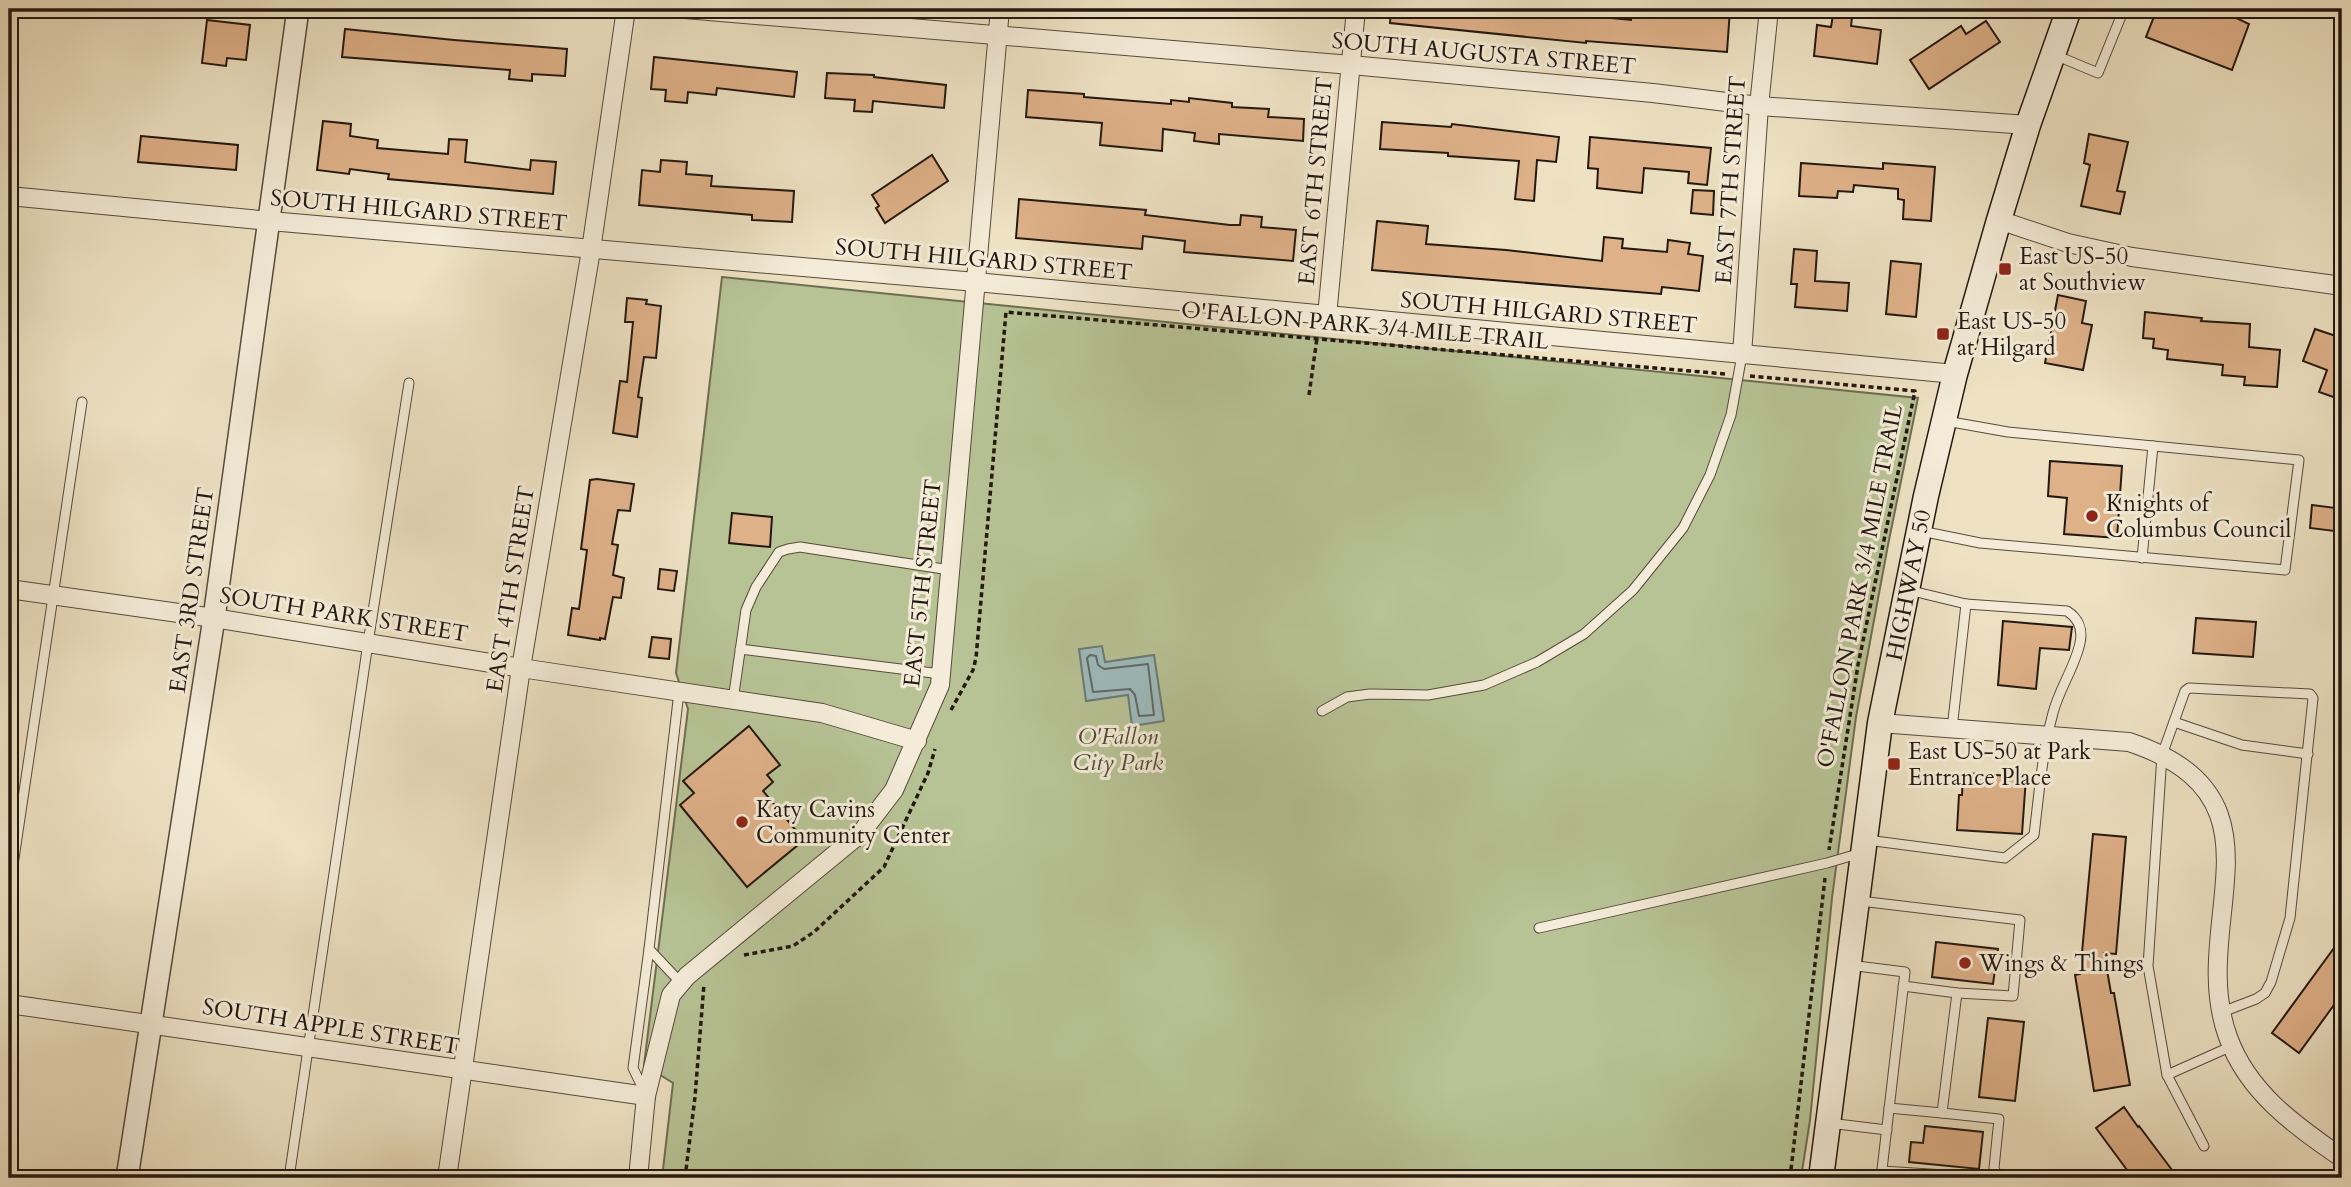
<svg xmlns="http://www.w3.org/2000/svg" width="2351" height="1187" font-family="Cardo,serif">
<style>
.green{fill:#b7c395;stroke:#6d6e53;stroke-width:2}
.water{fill:#9dbcbd;stroke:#6c7a78;stroke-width:2}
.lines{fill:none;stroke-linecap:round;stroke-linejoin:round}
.shore{stroke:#606a67;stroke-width:2}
.building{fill:#dfb189;stroke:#231811;stroke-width:2}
.service-casing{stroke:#564a3e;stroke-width:11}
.minor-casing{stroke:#564a3e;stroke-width:20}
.tertiary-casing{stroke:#564a3e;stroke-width:24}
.secondary-casing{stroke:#231811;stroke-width:27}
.path{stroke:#231811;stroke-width:3.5;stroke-dasharray:5 3.5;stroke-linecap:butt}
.service{stroke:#f4ecd8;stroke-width:9}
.minor{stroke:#f4ecd8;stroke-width:18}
.tertiary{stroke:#f4ecd8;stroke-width:21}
.secondary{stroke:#f4ecd8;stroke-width:24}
.poi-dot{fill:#8f2418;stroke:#f4ecd8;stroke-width:2.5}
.labels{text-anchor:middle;stroke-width:6;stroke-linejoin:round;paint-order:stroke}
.street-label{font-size:23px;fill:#231811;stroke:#f4ecd8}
.poi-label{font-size:23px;fill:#231811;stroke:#f4ecd8;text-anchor:start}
.park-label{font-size:23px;font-style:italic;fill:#4f4b39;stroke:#f4ecd8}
</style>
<rect width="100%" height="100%" fill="#eee2c3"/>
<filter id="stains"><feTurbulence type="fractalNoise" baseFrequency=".00286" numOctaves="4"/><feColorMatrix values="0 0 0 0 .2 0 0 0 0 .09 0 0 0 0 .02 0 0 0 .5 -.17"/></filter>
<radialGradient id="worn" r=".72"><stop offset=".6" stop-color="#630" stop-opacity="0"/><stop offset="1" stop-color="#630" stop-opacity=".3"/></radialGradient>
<polygon class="green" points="722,277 1918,398 1888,545 1856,717 1832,898 1810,1120 1801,1178 662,1178 673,1083 644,1065 688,709 676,673"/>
<polygon class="water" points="1102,646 1105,662 1154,655 1164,721 1132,726 1128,695 1086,701 1079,649"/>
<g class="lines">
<polygon class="shore" points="1090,655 1096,656 1098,665 1104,669 1148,664 1154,715 1139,716 1135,695 1130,689 1093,692 1087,658"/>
</g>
<g class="building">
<polygon points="1391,9 1517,9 1631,20 1631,9 1656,9 1655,14 1710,18 1710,9 1730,9 1727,52 1586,41 1586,43 1390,23"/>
<polygon points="2157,9 2236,9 2234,17 2249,24 2232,70 2146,37"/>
<polygon points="1833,15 1852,17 1851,26 1881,30 1877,64 1814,56 1817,25 1831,27"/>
<polygon points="207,20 250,25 246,60 227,58 226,66 202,63"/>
<polygon points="1986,21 2000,42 1929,89 1910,60 1961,26 1966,34"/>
<polygon points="345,29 454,40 567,49 565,76 532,74 532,81 509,79 510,70 342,57"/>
<polygon points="654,57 797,72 794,97 717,88 716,95 688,92 687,103 665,101 666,90 651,89"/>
<polygon points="827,73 874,75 874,77 946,85 944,108 873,101 872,112 854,111 855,100 825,98"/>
<polygon points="1028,90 1084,94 1084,97 1171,104 1171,100 1189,102 1189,98 1232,103 1232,107 1269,109 1268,117 1304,119 1303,141 1219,134 1219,144 1194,141 1195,133 1163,129 1162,151 1100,145 1102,123 1026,117"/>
<polygon points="323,121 351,124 350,136 378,140 377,148 448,154 449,139 467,140 465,162 530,170 531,160 556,162 553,194 388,179 389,174 350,169 349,174 317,170"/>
<polygon points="1382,122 1451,127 1452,124 1559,137 1556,162 1537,160 1534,201 1515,199 1519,161 1448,156 1448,153 1380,149"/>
<polygon points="2089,134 2128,142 2117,191 2125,192 2120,214 2081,206 2090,165 2084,163"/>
<polygon points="141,136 238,145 236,170 138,162"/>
<polygon points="1590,137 1711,148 1707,185 1688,183 1689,172 1644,168 1642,193 1597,188 1598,169 1588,168"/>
<polygon points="932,155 948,181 885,223 876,208 879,206 872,195"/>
<polygon points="661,160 687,162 686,174 712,176 711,186 794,191 792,222 752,220 752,215 639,205 642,170 660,172"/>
<polygon points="1801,163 1883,169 1883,163 1935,167 1931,221 1903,219 1904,200 1898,199 1898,189 1854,185 1853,192 1838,191 1837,198 1799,196"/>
<polygon points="1693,190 1714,191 1713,215 1691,213"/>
<polygon points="1019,199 1146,210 1145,215 1230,225 1240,225 1241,215 1262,217 1261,227 1296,230 1293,261 1184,252 1185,241 1143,236 1142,249 1016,238"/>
<polygon points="1377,221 1428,226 1426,244 1506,250 1602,261 1604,237 1623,239 1622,248 1667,252 1668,240 1690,243 1688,254 1703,256 1699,291 1662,287 1661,294 1372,270"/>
<polygon points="1794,249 1817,251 1815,281 1849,283 1847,311 1795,307 1797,284 1791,284"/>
<polygon points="1891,261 1921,264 1916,317 1886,314"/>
<polygon points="2058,295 2086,301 2082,323 2092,325 2083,370 2045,363"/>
<polygon points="627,298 647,300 646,304 661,306 656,358 644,357 638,397 642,398 637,437 613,433 620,381 627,382 633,322 625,322"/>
<polygon points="2145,312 2202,318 2201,321 2250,324 2249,347 2280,350 2277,387 2244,385 2245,377 2222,375 2223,365 2167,359 2168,350 2153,348 2154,339 2143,338"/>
<polygon points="2315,329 2339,337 2342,334 2342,400 2319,392 2327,370 2303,361"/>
<polygon points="2050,461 2122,466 2117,538 2064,534 2067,498 2048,496"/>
<polygon points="597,479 634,484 630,511 618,510 612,544 618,545 613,575 624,578 621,598 613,597 605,639 600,638 600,640 568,635 572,608 579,609 587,550 581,549 590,480"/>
<polygon points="2312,505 2336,508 2334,531 2310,528"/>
<polygon points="732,513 772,517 770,547 729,543"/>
<polygon points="660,569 677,571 674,591 658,589"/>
<polygon points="2196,618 2256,622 2253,657 2193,653"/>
<polygon points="2003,621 2072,627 2069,650 2040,648 2036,689 1998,685"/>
<polygon points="652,637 671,639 669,659 649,657"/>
<polygon points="749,726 780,765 767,775 773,782 763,791 804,840 747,887 680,805 694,793 683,781"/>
<polygon points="1963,773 2026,777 2022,834 1957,830 1959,795 1962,795"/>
<polygon points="2093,834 2126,837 2116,954 2104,953 2111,993 2114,993 2130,1085 2094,1091 2075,975 2080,974"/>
<polygon points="2342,937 2342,994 2299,1053 2272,1033"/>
<polygon points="1936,942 1998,949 1993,984 1932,977"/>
<polygon points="1988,1018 2024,1022 2015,1101 1979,1097"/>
<polygon points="2124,1107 2138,1127 2139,1126 2178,1178 2133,1178 2096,1128"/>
<polygon points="1925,1126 1983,1132 1979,1169 1909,1162 1911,1142 1923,1143"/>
</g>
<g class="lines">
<g class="service-casing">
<g id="service">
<polyline points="2055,55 2098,73 2124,9"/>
<polyline points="1921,531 1980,543 2285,570 2299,460 2008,432 1946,421"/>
<polyline points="2142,558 2153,446"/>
<polyline points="740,649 941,674"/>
<polyline points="679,692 649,949 681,983"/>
<polyline points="733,700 746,610 756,587 779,552 788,549 800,547 950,570"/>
<polyline points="1322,711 1347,697 1370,694 1428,695 1484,685 1537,662 1584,634 1633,590 1683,528 1710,475 1731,415 1742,355"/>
<polyline points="2174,722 2242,745 2308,754"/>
<polyline points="1952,729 1966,604"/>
<path d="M1867 840 2005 858 2034 835C2039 795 2042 753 2053 713 2059 689 2075 667 2080 643 2083 629 2078 618 2067 611L1966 604 1908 590"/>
<polyline points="9,892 82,402"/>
<polyline points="1860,901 2020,920 2013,996 1957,993 1903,986"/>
<polyline points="1539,928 1827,863 1861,853"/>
<polyline points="1849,965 1905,972 1881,1178"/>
<polyline points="2222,1012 2256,999 2265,993 2271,982 2290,918 2313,698 2310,694 2189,688 2185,691 2162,755 2148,966 2167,1075 2232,1046"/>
<polyline points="2167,1075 2204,1146"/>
<polyline points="644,1091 633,1068 649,949"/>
<polyline points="1889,1108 1942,1113 1957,993"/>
<polyline points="1942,1113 1999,1119 1994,1168 1998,1178"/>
<polyline points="1829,1123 1887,1130"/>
<polyline points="1882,1171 1993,1178"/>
<polyline points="289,1178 368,643 409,383"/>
</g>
</g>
<g class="minor-casing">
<g id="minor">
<polyline points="685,9 1351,65 1653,93 1759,106 2028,125"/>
<polyline points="9,196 270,221 976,282 1955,374"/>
<polyline points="1999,220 2068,243 2132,257 2342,286"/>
<polyline points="1327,316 1356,9"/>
<polyline points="1742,355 1759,106 1769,9"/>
<polyline points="9,589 214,618 521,668 822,713 917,741"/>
<path d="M1880 723 2129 742C2297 798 2186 922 2228 1037 2248 1093 2296 1126 2342 1158"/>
<polyline points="9,1004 646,1096"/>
<polyline points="447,1178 521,668 591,250 626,9"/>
<polyline points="638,1178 646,1096 671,995 687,976 861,833 894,790 940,685 1000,9"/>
</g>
</g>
<g class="tertiary-casing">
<polyline id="tertiary" points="127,1178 214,618 298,9"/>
</g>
<g class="secondary-casing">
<polyline id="secondary" points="1821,1178 1880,723 1926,496 1955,374 1999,220 2028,125 2069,9"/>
</g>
<g class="path">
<polyline points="1750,376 1915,391 1858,665 1829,850"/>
<polyline points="1309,395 1317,338"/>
<polyline points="951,710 973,670 976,658 1006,312 1725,374"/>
<polyline points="744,955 793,946 814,932 884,867 928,773 935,749"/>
<polyline points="685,1178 695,1097 704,984"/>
<polyline points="1790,1178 1825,878"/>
</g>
<use href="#service" class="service"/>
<use href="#minor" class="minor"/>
<use href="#tertiary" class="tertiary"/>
<use href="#secondary" class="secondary"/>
</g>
<g class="poi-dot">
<rect x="1998" y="262" width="14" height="14" rx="3.5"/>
<rect x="1936" y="327" width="14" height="14" rx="3.5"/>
<circle cx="2092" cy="516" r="7"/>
<rect x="1887" y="757" width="14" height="14" rx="3.5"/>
<circle cx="742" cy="822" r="7"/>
<circle cx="1965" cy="963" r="7"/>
</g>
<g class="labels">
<g class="street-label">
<text transform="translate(1484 53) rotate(5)" y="8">SOUTH AUGUSTA STREET</text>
<text transform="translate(1730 180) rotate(-86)" y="8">EAST 7TH STREET</text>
<text transform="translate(1315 181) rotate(-85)" y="8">EAST 6TH STREET</text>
<text transform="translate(419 210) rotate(5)" y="8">SOUTH HILGARD STREET</text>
<text transform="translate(984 259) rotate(5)" y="8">SOUTH HILGARD STREET</text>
<text transform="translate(1549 312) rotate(5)" y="8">SOUTH HILGARD STREET</text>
<text transform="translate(1365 325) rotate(5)" y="8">O'FALLON PARK 3/4 MILE TRAIL</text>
<text transform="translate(922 583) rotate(-84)" y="8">EAST 5TH STREET</text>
<text transform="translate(1908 585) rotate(-79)" y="8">HIGHWAY 50</text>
<text transform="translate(1859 586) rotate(-79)" y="8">O'FALLON PARK 3/4 MILE TRAIL</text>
<text transform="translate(510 589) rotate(-81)" y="8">EAST 4TH STREET</text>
<text transform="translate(191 590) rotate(-82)" y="8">EAST 3RD STREET</text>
<text transform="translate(344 614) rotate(9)" y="8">SOUTH PARK STREET</text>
<text transform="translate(331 1026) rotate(9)" y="8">SOUTH APPLE STREET</text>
</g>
<g class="poi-label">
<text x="2019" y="264">East US-50<tspan x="2019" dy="26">at Southview</tspan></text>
<text x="1957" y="329">East US-50<tspan x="1957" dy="26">at Hilgard</tspan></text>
<text x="2106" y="511">Knights of<tspan x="2106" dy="26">Columbus Council</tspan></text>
<text x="1908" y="759">East US-50 at Park<tspan x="1908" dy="26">Entrance Place</tspan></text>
<text x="756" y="817">Katy Cavins<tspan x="756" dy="26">Community Center</tspan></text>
<text x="1979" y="971">Wings &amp; Things</text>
</g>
<g class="park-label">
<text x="1118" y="744">O'Fallon<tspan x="1118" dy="26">City Park</tspan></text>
</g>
</g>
<rect width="2351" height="1187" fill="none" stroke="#eee2c3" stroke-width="35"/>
<rect x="10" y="10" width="2330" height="1166" fill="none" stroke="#231811" stroke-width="3.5"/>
<rect x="18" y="18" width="2316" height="1152" fill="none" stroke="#231811" stroke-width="2"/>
<rect width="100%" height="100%" filter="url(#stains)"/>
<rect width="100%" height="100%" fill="url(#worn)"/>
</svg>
